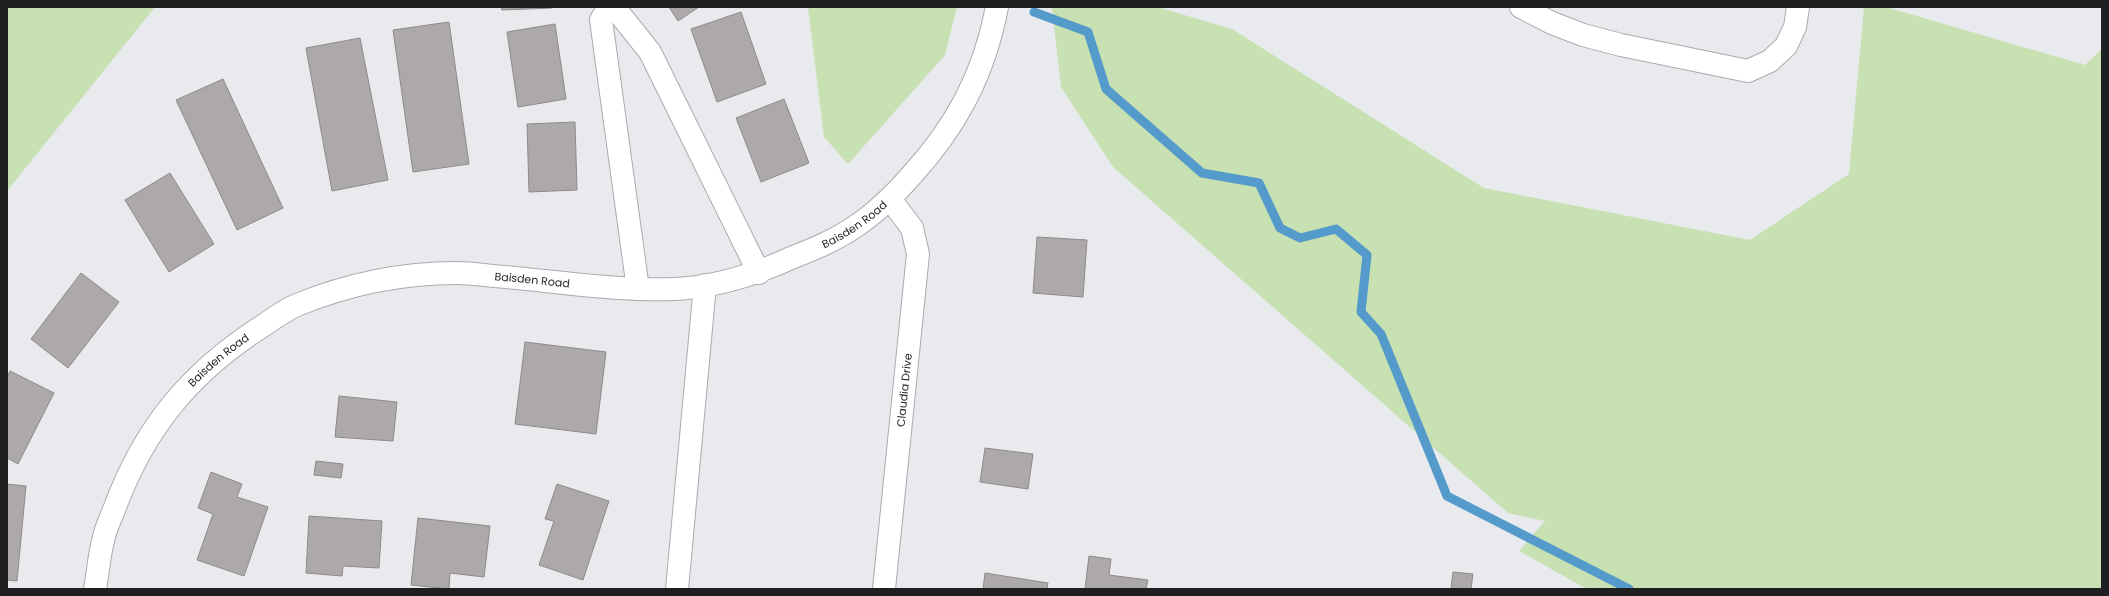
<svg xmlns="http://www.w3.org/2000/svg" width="2109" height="596" font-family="Poppins,sans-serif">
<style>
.green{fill:#c7e1b2}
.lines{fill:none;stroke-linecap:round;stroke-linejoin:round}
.stream{stroke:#549aca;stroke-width:9}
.building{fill:#aea9a9;stroke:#8e8a89}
.minor-casing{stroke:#a9abae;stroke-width:24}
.minor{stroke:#fff;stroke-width:22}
.labels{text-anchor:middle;stroke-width:3;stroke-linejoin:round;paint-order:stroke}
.street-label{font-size:11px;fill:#1e1f20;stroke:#e8eaed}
</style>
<rect width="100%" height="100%" fill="#e8eaed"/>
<g class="green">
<polygon points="7,7 155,7 7,191"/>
<polygon points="808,7 957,7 945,55 848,164 824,137"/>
<polygon points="1052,7 1157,7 1232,29 1484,188 1750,240 1849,174 1864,7 1886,7 2085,65 2102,49 2102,589 1587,589 1519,551 1545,521 1508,513 1113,167 1061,87"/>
</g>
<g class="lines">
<polyline class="stream" points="1034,12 1088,32 1106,89 1202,173 1259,183 1280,228 1300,238 1336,229 1367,255 1361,312 1381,334 1447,496 1629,589"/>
</g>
<g class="building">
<polygon points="501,7 552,7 552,8 502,10"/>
<polygon points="669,7 699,7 678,21"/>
<polygon points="741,12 766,84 717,102 691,29"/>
<polygon points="449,22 469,164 413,172 393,30"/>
<polygon points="555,24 566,99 518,107 507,32"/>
<polygon points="360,38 388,180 332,191 306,48"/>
<polygon points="223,79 283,208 237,230 176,100"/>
<polygon points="784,99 809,163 761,182 736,118"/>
<polygon points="575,122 577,190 529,192 527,124"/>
<polygon points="170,173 214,244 169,272 125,200"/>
<polygon points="1037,237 1087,240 1083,297 1033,293"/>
<polygon points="81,273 119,302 68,368 31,339"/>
<polygon points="525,342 606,352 596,434 515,424"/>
<polygon points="10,371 54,393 18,464 7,458 7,377"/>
<polygon points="339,396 397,402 393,441 335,437"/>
<polygon points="985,448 1033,454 1028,489 980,482"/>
<polygon points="316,461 343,464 341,478 314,475"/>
<polygon points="211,472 242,484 237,497 268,507 244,576 197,560 213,514 198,508"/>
<polygon points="7,484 26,486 17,581 7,580"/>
<polygon points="557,484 609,501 583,580 539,565 554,521 545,519"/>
<polygon points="309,516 382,521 379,568 343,566 342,576 306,573"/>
<polygon points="418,518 490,526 484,577 450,573 449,589 411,585"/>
<polygon points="1089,556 1111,559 1109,575 1148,580 1146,589 1085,589"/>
<polygon points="1453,572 1473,574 1471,589 1451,589"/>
<polygon points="985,573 1048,583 1047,589 983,589"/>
</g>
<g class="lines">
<g class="minor-casing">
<g id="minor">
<polyline points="609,7 601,20 638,289"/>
<polyline points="614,7 650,52 759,273"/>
<polyline points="1521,7 1552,23 1583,35 1621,45 1748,71 1770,61 1786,46 1795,27 1798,7"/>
<path id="s1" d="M95 589C98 573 99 556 103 541 105 529 111 518 115 507 145 427 190 373 261 327 273 319 285 310 297 305 348 284 402 273 457 273 473 273 489 276 505 277 561 282 618 291 675 289 716 287 754 275 791 258 814 249 836 240 856 226 877 212 894 195 910 177 956 127 984 75 997 7"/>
<polyline points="677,589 705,285"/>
<path id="s2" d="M884 589 918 254 912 228 890 199"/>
</g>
</g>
<use href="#minor" class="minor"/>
</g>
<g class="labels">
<g class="street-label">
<text dy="4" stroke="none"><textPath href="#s1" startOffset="939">Baisden Road</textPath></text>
<text dy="4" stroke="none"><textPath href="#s1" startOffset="603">Baisden Road</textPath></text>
<text dy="4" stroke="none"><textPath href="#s1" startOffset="267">Baisden Road</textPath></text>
<text dy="4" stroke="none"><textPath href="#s2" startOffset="200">Claudia Drive</textPath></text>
</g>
</g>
<rect width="2109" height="596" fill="none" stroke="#1e1f20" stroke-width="16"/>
</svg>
